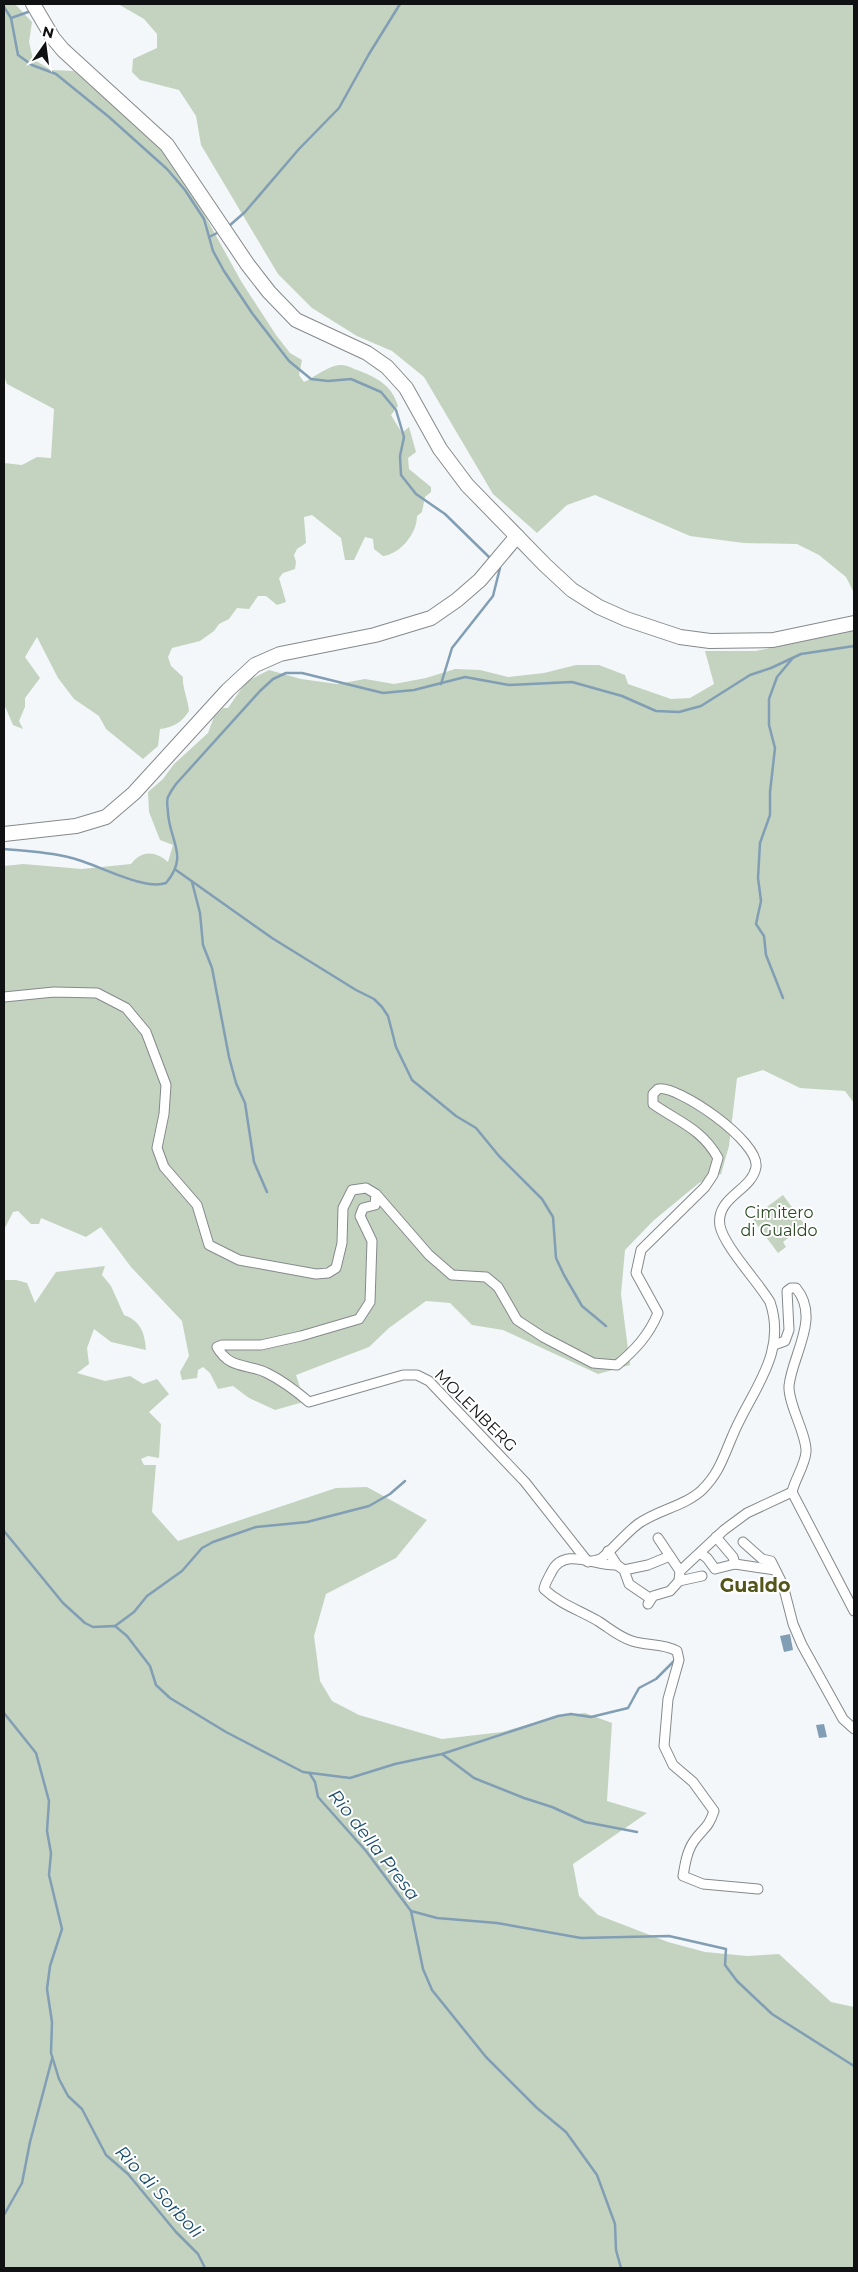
<svg xmlns="http://www.w3.org/2000/svg" width="858" height="2272" font-family="Montserrat,sans-serif">
<style>
.green{fill:#c3d3c0}
.water{fill:#819eb4}
.lines{fill:none;stroke-linecap:round;stroke-linejoin:round}
.stream{stroke:#819eb4;stroke-width:2.5}
.street-casing{stroke:#86898b;stroke-width:11}
.secondary-casing{stroke:#86898b;stroke-width:16}
.street{stroke:#fff;stroke-width:9}
.secondary{stroke:#fff;stroke-width:14}
.labels{text-anchor:middle;stroke-width:4;stroke-linejoin:round;paint-order:stroke}
.park-label{font-size:16px;fill:#294a22;stroke:#fff}
.street-label{font-size:16px;fill:#101112;stroke:#fff}
.water-label{font-size:18px;font-style:italic;fill:#1b4d6d;stroke:#fff}
.quarter-label{font-size:19px;font-weight:bold;fill:#53551a;stroke:#fff}
</style>
<rect width="100%" height="100%" fill="#f3f7f9"/>
<g class="green">
<path d="M4 4H15L32 22 29 42 33 59 51 70 74 71 159 145 193 194 241 281 276 335 290 353 302 360 299 375 304 382C315 377 330 364 342 365 346 365 352 368 357 370 376 377 392 385 398 406L391 415 402 433 409 427 416 452 408 458 409 469 431 487V492L425 497 422 512 417 516C417 534 400 554 383 556L374 549 373 539 365 537 354 560H345L341 538 312 515 304 517 306 543 297 549 294 555 296 562 295 569 283 573 279 578 286 602 277 605 266 596H258L249 609 237 608 229 619 219 624 214 631 200 641 172 648 168 657 171 666 183 677C182 687 188 699 189 711 181 723 174 727 160 729L158 746 143 759 106 729 99 716 74 699 58 678 37 637 25 657 40 678 25 698V707L19 721 23 729 13 725 4 704V463L22 465 37 457 51 458 54 409 7 384 4 376Z"/>
<polygon points="118,4 854,4 854,593 846,577 819,555 797,544 744,543 690,536 595,495 567,505 537,533 493,494 424,377 392,351 357,336 312,308 278,274 201,145 196,116 179,90 140,80 132,72 133,59 157,48 157,34 144,19"/>
<path d="M854 630V1103L845 1091 800 1088 763 1070 737 1078 729 1146 721 1174 699 1183 653 1221 625 1250 621 1294 630 1365 598 1374 503 1330 472 1325 450 1303 426 1301 389 1328 369 1347 296 1375 300 1387 266 1368 235 1360 224 1352 225 1349 360 1321 372 1303 374 1240 363 1216 364 1209 377 1207 367 1184 349 1186 339 1207 338 1242 332 1266 316 1269 241 1256 213 1242 200 1203 168 1165 161 1147 168 1114 170 1084 149 1030 98 989 54 988 4 993V866L23 864 82 869 131 864C142 850 155 851 168 862L173 845 160 840 149 812 148 792 163 779 174 764 208 733 214 717 223 708H228L246 682 269 670 301 679 337 684 365 679 394 684 426 678 455 669 480 670 508 677 544 673 576 665H599L625 675 628 684 671 699 690 698 714 684 705 651H756Z"/>
<path d="M54 995 96 996 124 1010 143 1033 163 1085 161 1113 154 1148 194 1206 207 1247 291 1272 338 1270 346 1209 354 1192 365 1191 373 1196V1202L360 1206 369 1241 368 1301 357 1317 260 1342 222 1343 217 1355C237 1374 240 1367 263 1375 278 1381 291 1392 303 1402L275 1410 249 1398 233 1386 218 1389 210 1373 203 1367 198 1370 197 1378 182 1380 180 1372 189 1356 182 1321 131 1267 101 1227 86 1237 41 1218 39 1224H31L18 1211 13 1212 4 1230V1000Z"/>
<polygon points="783,1195 805,1225 783,1242 786,1247 778,1253 752,1218"/>
<path d="M105 1266 102 1275 111 1286 124 1315C141 1321 145 1334 146 1350L111 1342 94 1329 87 1348 89 1364 77 1373 105 1381 130 1376 143 1384 157 1379 169 1394 149 1412 161 1424 159 1458 148 1456 141 1459 144 1465H156L152 1512 178 1541 336 1488 367 1487 427 1520 396 1558 326 1594 314 1636 320 1681 332 1701 359 1715 442 1739 502 1732 558 1716 585 1713 612 1723 607 1801 647 1813 573 1864 579 1896 598 1915 668 1942 705 1952 747 1956 779 1954 831 2002 854 2007V2268H4V1280H16L27 1283 35 1303 56 1272Z"/>
</g>
<g class="water">
<polygon points="790,1634 793,1650 784,1652 780,1636"/>
<polygon points="824,1724 827,1737 819,1738 816,1725"/>
</g>
<g class="lines">
<g class="stream">
<polyline points="4,7 11,18 18,55 32,65 56,74 109,117 167,169 185,190 204,219 213,251 224,271 252,313 289,361 311,379 328,381 351,379 381,392 396,410 404,437 400,456 401,475 416,494 445,514 490,558"/>
<polyline points="11,18 31,11"/>
<polyline points="229,226 245,212 299,149 339,108 369,54 400,4"/>
<polyline points="209,237 219,232"/>
<polyline points="441,684 452,648 493,596 500,568"/>
<path d="M4 849C26 851 47 852 68 857 96 863 143 891 166 883 189 856 170 842 168 813 168 808 166 802 168 797 170 793 173 788 176 784L260 691 273 679 286 673H302L383 693 414 690 465 677 509 685 572 682 622 696 656 711 679 712 701 706 750 675 771 668 801 654 854 646"/>
<polyline points="176,870 272,938 356,990 374,999 382,1007 388,1016 396,1047 412,1080 456,1116 476,1128 499,1156 542,1199 553,1217 556,1258 564,1275 582,1306 606,1326"/>
<polyline points="192,882 200,913 203,945 212,968 229,1057 236,1083 245,1103 254,1162 267,1192"/>
<polyline points="783,998 766,955 764,936 756,924 761,901 758,878 760,843 770,815 770,792 775,748 769,725 769,699 777,677 792,659"/>
<polyline points="4,1531 63,1603 85,1623 93,1627 115,1626 127,1636 150,1666 156,1685 170,1698 226,1732 303,1772 350,1778 395,1764 442,1754 558,1716 571,1714 591,1717 628,1708 639,1688 656,1679 676,1659"/>
<polyline points="115,1626 134,1612 147,1596 182,1571 202,1548 213,1542 256,1527 307,1522 369,1506 390,1494 405,1481"/>
<polyline points="4,1713 36,1753 49,1801 47,1831 51,1853 49,1875 62,1929 50,1966 47,1989 52,2022 51,2053 59,2079 68,2096 82,2109 106,2155 128,2174 176,2232 198,2254 205,2268"/>
<polyline points="442,1754 474,1778 524,1798 552,1807 585,1822 637,1832"/>
<polyline points="310,1774 315,1782 318,1797 366,1851 411,1911 423,1969 432,1990 486,2057 537,2108 566,2132 597,2175 615,2224 616,2250 621,2268"/>
<polyline points="411,1911 437,1918 497,1923 581,1938 669,1936 726,1949 725,1965 737,1981 772,2014 854,2066"/>
<polyline points="4,2215 22,2183 30,2142 52,2059"/>
</g>
<g class="street-casing">
<g id="street">
<path d="M4 997 54 992 97 993 126 1008 146 1032 166 1085 164 1114 157 1148 164 1167 197 1205 209 1245 239 1260 316 1274 328 1273 336 1268 342 1243 343 1208 352 1190 366 1188 376 1194 429 1255 452 1275 486 1277 498 1287 517 1320 543 1337 593 1363 617 1365C635 1350 649 1335 658 1313L636 1273 641 1250 705 1187 713 1175 718 1158C702 1129 679 1122 653 1104V1094L658 1089C676 1084 760 1141 756 1167 752 1191 715 1197 720 1226 724 1246 759 1283 770 1302 788 1355 750 1392 732 1437 723 1458 719 1473 702 1490 685 1506 657 1510 638 1524 625 1534 615 1547 602 1558 599 1560 592 1561 588 1562L525 1482 429 1381 417 1375H403L309 1402C295 1390 283 1381 267 1373 247 1363 230 1370 217 1347L222 1345H261L301 1336 359 1319 370 1302 372 1241 360 1216 363 1208 375 1205 376 1194"/>
<path d="M774 1345 785 1341 789 1330 787 1291 791 1288H796C821 1318 792 1355 789 1386 788 1404 807 1435 806 1452 805 1465 795 1479 792 1492L854 1611"/>
<polyline points="716,1537 733,1557 735,1564"/>
<polyline points="658,1538 680,1571"/>
<polyline points="743,1542 762,1559 771,1561 783,1585 793,1624 802,1645 843,1719 854,1729"/>
<polyline points="608,1551 617,1565 624,1570 629,1584 651,1599"/>
<polyline points="700,1553 707,1558 715,1569 735,1564 775,1570"/>
<path d="M617 1565C596 1567 565 1546 552 1571 549 1577 545 1583 544 1589 560 1604 579 1610 598 1621 609 1628 619 1637 632 1641 647 1646 663 1643 677 1651L679 1660 668 1699 664 1746 673 1765 693 1782 714 1811C708 1829 704 1827 694 1841 687 1851 685 1864 683 1876L703 1884 758 1889"/>
<polyline points="624,1570 648,1565 670,1556"/>
<polyline points="679,1581 680,1571 724,1530 747,1513 792,1492"/>
<polyline points="648,1604 653,1596 670,1591 679,1581 702,1576"/>
</g>
</g>
<g class="secondary-casing">
<g id="secondary">
<polyline points="33,4 53,38 63,50 167,145 248,265 269,292 296,320 367,353 387,367 406,388 440,449 467,485 545,565 572,590 599,607 626,619 680,637 710,641 773,640 854,623"/>
<polyline points="4,834 76,826 106,817 134,793 228,690 255,665 280,654 375,635 431,618 457,600 480,580 517,536"/>
</g>
</g>
<use href="#street" class="street"/>
<use href="#secondary" class="secondary"/>
</g>
<g class="labels">
<g class="park-label">
<text x="779" y="1218">Cimitero<tspan x="779" dy="18">di Gualdo</tspan></text>
</g>
<g class="street-label">
<text transform="translate(476 1410) rotate(45)" y="6">MOLENBERG</text>
</g>
<g class="water-label">
<text transform="translate(374 1845) rotate(52)" y="6">Rio della Presa</text>
<text transform="translate(159 2192) rotate(47)" y="6">Rio di Sorboli</text>
</g>
<g class="quarter-label">
<text x="755" y="1592">Gualdo</text>
</g>
</g>
<rect width="858" height="2272" fill="none" stroke="#101112" stroke-width="10"/>
<g transform="translate(45 45) rotate(14)" stroke="#ffffff" stroke-width="4" paint-order="stroke">
<path d="M0-4L9 19L0 12L-9 19Z" fill="#101112"/>
<text y="-8" font-size="14" font-weight="bold" text-anchor="middle" fill="#101112">N</text>
</g>
</svg>
